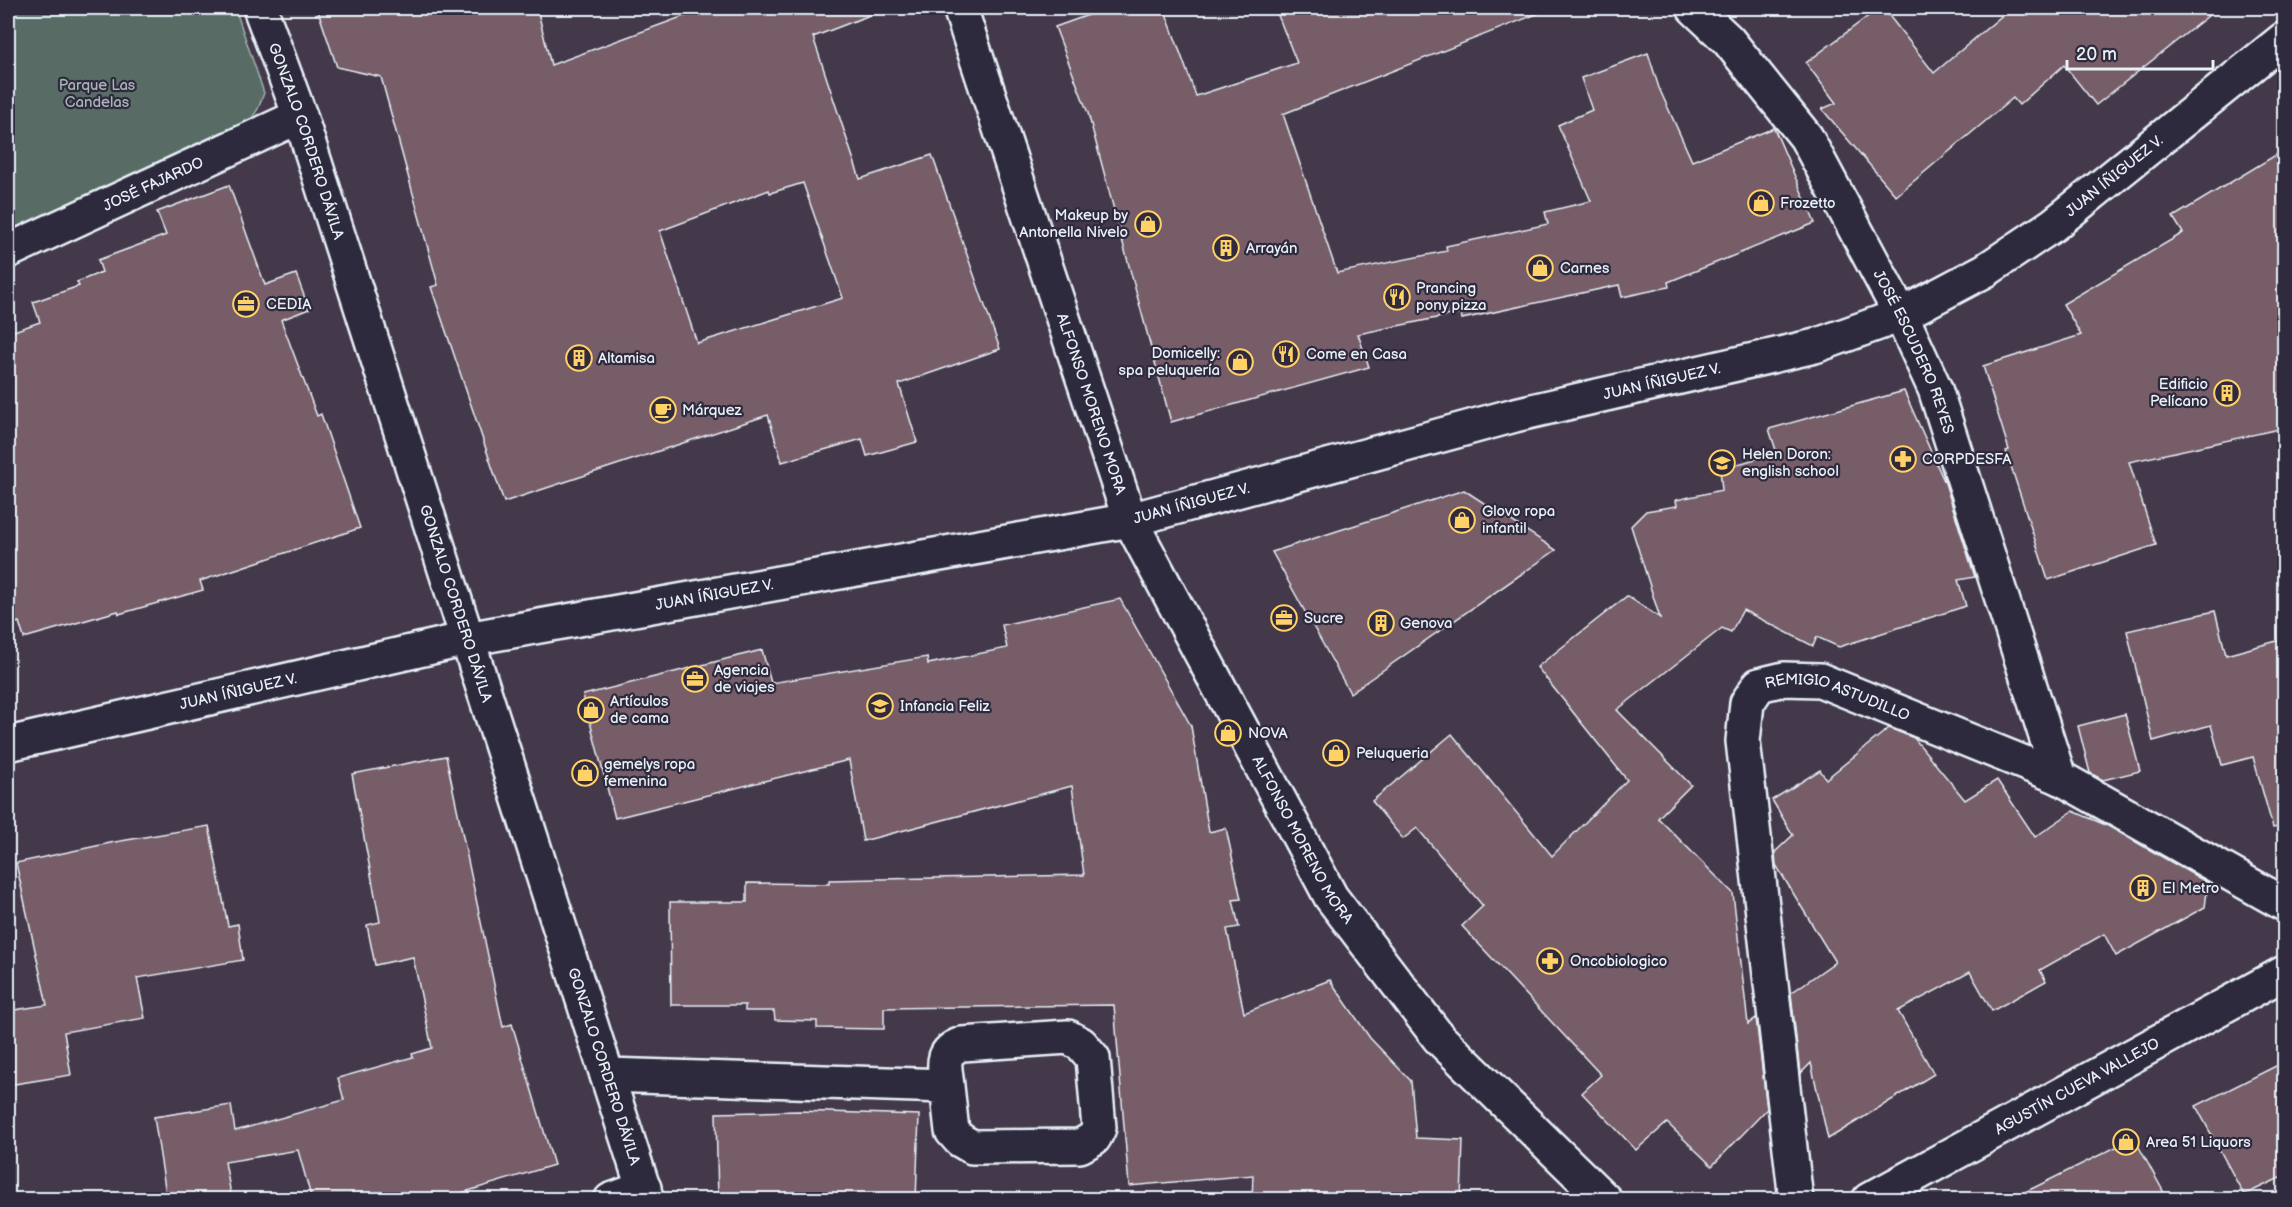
<svg xmlns="http://www.w3.org/2000/svg" width="2292" height="1207" font-family="'Balsamiq Sans',sans-serif">
<style>
.green{fill:#596c65;stroke:#a0aeae;stroke-width:1.5}
.building{fill:#765d68;stroke:#e8f1f8;stroke-width:1.5;fill-rule:evenodd}
.lines{fill:none;stroke-linecap:round;stroke-linejoin:round}
.minor-casing{stroke:#e8f1f8;stroke-width:38}
.minor{stroke:#2f2a3d;stroke-width:33}
.labels{text-anchor:middle;stroke-width:4.5;stroke-linejoin:round;paint-order:stroke}
.park-label{font-size:15px;fill:#a8b5b6;stroke:#2f2a3d}
.street-label{font-size:15px;fill:#e8f1f8;stroke:#2f2a3d}
.poi-label{font-size:15px;fill:#e8f1f8;stroke:#2f2a3d;text-anchor:start}
</style>
<rect width="100%" height="100%" fill="#44394a"/>
<filter id="ink" filterUnits="userSpaceOnUse"><feTurbulence type="fractalNoise" baseFrequency=".0167" numOctaves="2"/><feDisplacementMap in="SourceGraphic" scale="12" xChannelSelector="R" yChannelSelector="G"/><feConvolveMatrix kernelMatrix="1 2 1 2 8 2 1 2 1" color-interpolation-filters="sRGB"/></filter>
<g filter="url(#ink)">
<polygon class="green" points="8,8 235,8 264,93 258,109 252,118 8,231"/>
<g class="building">
<path d="M317 8H537L551 65 706 8H882L883 10 813 37 860 179 932 155 1000 349 899 384 917 442 867 456 862 439 782 462 768 415 504 502 431 287 438 285 381 77 337 67ZM803 183 843 298 697 343 660 231 769 190 770 193Z"/>
<polygon points="1108,8 1164,8 1196,96 1297,63 1275,8 1547,8 1547,10 1283,114 1337,273 1447,251 1446,246 1548,224 1545,212 1591,201 1558,125 1592,110 1581,78 1648,53 1659,88 1692,161 1774,128 1815,223 1668,282 1669,287 1622,297 1619,285 1462,319 1461,313 1358,334 1369,367 1171,422 1088,113 1055,27"/>
<polygon points="1879,8 1883,8 1934,73 2011,8 2218,8 2096,105 2064,65 2019,105 2013,98 1896,196 1822,109 1836,103 1806,63"/>
<polygon points="2284,150 2284,428 2129,462 2156,545 2048,580 2006,451 2009,450 1983,366 2081,335 2063,304 2183,233 2173,217"/>
<polygon points="229,185 265,285 296,274 309,309 281,320 317,416 321,414 360,528 200,581 203,590 119,614 118,611 24,638 19,622 8,626 8,333 40,322 33,302 79,286 77,282 102,272 98,260 166,235 157,212"/>
<polygon points="1904,391 1945,483 1975,577 1958,580 1966,606 1839,647 1817,637 1813,646 1743,610 1731,632 1722,628 1617,710 1691,785 1658,818 1733,893 1748,1024 1756,1018 1767,1109 1712,1166 1667,1123 1636,1150 1582,1093 1601,1075 1462,926 1483,906 1417,828 1403,839 1372,801 1452,734 1552,856 1627,780 1537,667 1627,596 1660,618 1631,526 1646,511 1677,506 1676,500 1722,490 1720,469 1777,453 1769,429"/>
<polygon points="1464,490 1556,550 1350,693 1272,552"/>
<polygon points="1120,599 1191,726 1209,832 1226,828 1241,899 1233,900 1239,927 1227,929 1244,1013 1330,980 1370,1038 1411,1081 1416,1138 1463,1140 1461,1200 1252,1200 1253,1175 1129,1186 1114,1005 884,1008 884,1029 817,1028 817,1021 775,1020 774,1011 745,1011 745,1005 671,1005 670,902 747,902 747,883 829,884 829,880 1084,875 1072,786 863,841 849,760 615,818 583,695 762,650 771,683 927,657 928,664 1007,648 1002,625"/>
<polygon points="2215,611 2226,655 2284,639 2284,826 2273,828 2253,757 2222,765 2211,725 2153,741 2127,631"/>
<polygon points="2125,714 2140,771 2103,780 2090,773 2078,726"/>
<polygon points="1889,728 1914,738 1965,800 1997,780 2035,837 2073,811 2108,826 2208,883 2205,907 2116,956 2104,934 2040,970 2046,981 1992,1011 1970,972 1898,1011 1934,1074 1828,1139 1811,1063 1800,1074 1791,993 1835,962 1776,865 1775,852 1793,835 1772,800 1820,770 1826,779"/>
<polygon points="446,756 503,1027 512,1024 554,1165 438,1200 312,1200 298,1150 225,1162 232,1200 167,1200 154,1117 231,1105 235,1131 344,1100 338,1078 413,1057 412,1054 432,1048 413,957 375,965 367,925 380,922 352,774"/>
<polygon points="209,826 228,926 238,924 243,960 137,978 145,1018 64,1032 71,1075 8,1085 8,1011 47,1005 16,863 115,842"/>
<polygon points="2284,1062 2284,1176 2244,1195 2196,1106"/>
<polygon points="798,1111 919,1115 916,1200 718,1200 716,1113"/>
<polygon points="2134,1138 2168,1200 2009,1200"/>
</g>
<g class="lines">
<g class="minor-casing">
<g id="minor">
<path id="s1" d="M260 8 300 116 647 1200"/>
<path id="s2" d="M960 8 1130 520 1331 897 1439 1038 1605 1200"/>
<path id="s3" d="M1694 8 1728 40 1806 137 1901 315 1935 389 2059 777"/>
<path id="s4" d="M8 251 300 116"/>
<path id="s5" d="M8 744 467 639 1130 520 1515 415 1815 346 1901 315 1986 270 2053 225 2284 39"/>
<path d="M607 1075 947 1086C945 1066 939 1052 962 1044L1068 1037 1081 1044 1093 1058 1099 1128 1094 1138 1080 1146 972 1147 960 1140 952 1131 947 1086"/>
<polyline points="611,1200 644,1188"/>
<path id="s6" d="M1796 1200 1743 741 1747 703 1759 685 1784 679 1820 680 2059 777 2284 904"/>
<path id="s7" d="M1869 1200 2284 973"/>
</g>
</g>
<use href="#minor" class="minor"/>
</g>
</g>
<defs>
<g id="shop-ring" transform="scale(1.35)"><circle r="9.5" fill="#2f2a3d" stroke="#ffd166" stroke-width="1.5"/><path d="M-5-2.5h2.3a2.7 3.5 0 0 1 5.4 0H5L5.5 6h-11ZM-1.5-2.5h3a1.5 2.3 0 0 0-3 0Z" fill="#ffd166"/></g>
<g id="building-ring" transform="scale(1.35)"><circle r="9.5" fill="#2f2a3d" stroke="#ffd166" stroke-width="1.5"/><path d="M-4-6H4V6H1V3H-1V6H-4ZM-2.5-4.3h1.7v1.8h-1.7ZM.8-4.3h1.7v1.8H.8ZM-2.5-1h1.7V.8h-1.7ZM.8-1h1.7V.8H.8Z" fill="#ffd166"/></g>
<g id="restaurant-ring" transform="scale(1.35)"><circle r="9.5" fill="#2f2a3d" stroke="#ffd166" stroke-width="1.5"/><path d="M-5-6h1v4h1v-4h1v4h1v-4h1v5L-1.5 .5V6h-2V.5L-5-1ZM5-6V6H3V1.5H1.5Q1.5-4 5-6Z" fill="#ffd166"/></g>
<g id="office-ring" transform="scale(1.35)"><circle r="9.5" fill="#2f2a3d" stroke="#ffd166" stroke-width="1.5"/><path d="M-6-3h4V-5.5h4V-3h4V5H-6ZM-1-4.5V-3h2v-1.5ZM-6 0V1H6V0Z" fill="#ffd166"/></g>
<g id="cafe-ring" transform="scale(1.35)"><circle r="9.5" fill="#2f2a3d" stroke="#ffd166" stroke-width="1.5"/><path d="M-5.5-4.5H6V0H3Q3 3.5 0 3.5H-2.5Q-5.5 3.5-5.5 0ZM3-3.2v2h1.7v-2ZM-6 4.5H4V6H-6Z" fill="#ffd166"/></g>
<g id="pharmacy-ring" transform="scale(1.35)"><circle r="9.5" fill="#2f2a3d" stroke="#ffd166" stroke-width="1.5"/><path d="M-2-6h4v4h4v4h-4v4h-4v-4h-4v-4h4Z" fill="#ffd166"/></g>
<g id="school-ring" transform="scale(1.35)"><circle r="9.5" fill="#2f2a3d" stroke="#ffd166" stroke-width="1.5"/><path d="M0-5L7-2L0 1L-7-2ZM-4 1L0 2.5L4 1V4Q0 6-4 4Z" fill="#ffd166"/></g>
</defs>
<g fill-rule="evenodd">
<use href="#shop-ring" x="1761" y="203"/>
<use href="#shop-ring" x="1148" y="224"/>
<use href="#building-ring" x="1226" y="248"/>
<use href="#shop-ring" x="1540" y="268"/>
<use href="#restaurant-ring" x="1397" y="297"/>
<use href="#office-ring" x="246" y="304"/>
<use href="#restaurant-ring" x="1286" y="354"/>
<use href="#building-ring" x="579" y="358"/>
<use href="#shop-ring" x="1240" y="362"/>
<use href="#building-ring" x="2227" y="393"/>
<use href="#cafe-ring" x="663" y="410"/>
<use href="#pharmacy-ring" x="1903" y="459"/>
<use href="#school-ring" x="1722" y="463"/>
<use href="#shop-ring" x="1462" y="520"/>
<use href="#office-ring" x="1284" y="618"/>
<use href="#building-ring" x="1381" y="623"/>
<use href="#office-ring" x="695" y="679"/>
<use href="#school-ring" x="880" y="706"/>
<use href="#shop-ring" x="591" y="710"/>
<use href="#shop-ring" x="1228" y="733"/>
<use href="#shop-ring" x="1336" y="753"/>
<use href="#shop-ring" x="585" y="773"/>
<use href="#building-ring" x="2143" y="888"/>
<use href="#pharmacy-ring" x="1550" y="961"/>
<use href="#shop-ring" x="2126" y="1142"/>
</g>
<g class="labels">
<g class="park-label">
<text x="97" y="90">Parque Las<tspan x="97" dy="17">Candelas</tspan></text>
</g>
<g class="street-label">
<text dy="5" stroke="none"><textPath href="#s1" startOffset="141">GONZALO CORDERO DÁVILA</textPath></text>
<text dy="5" stroke="none"><textPath href="#s5" startOffset="2198">JUAN ÍÑIGUEZ V.</textPath></text>
<text dy="5" stroke="none"><textPath href="#s4" startOffset="160">JOSÉ FAJARDO</textPath></text>
<text dy="5" stroke="none"><textPath href="#s3" startOffset="412">JOSÉ ESCUDERO REYES</textPath></text>
<text dy="5" stroke="none"><textPath href="#s5" startOffset="1694">JUAN ÍÑIGUEZ V.</textPath></text>
<text dy="5" stroke="none"><textPath href="#s2" startOffset="417">ALFONSO MORENO MORA</textPath></text>
<text dy="5" stroke="none"><textPath href="#s5" startOffset="1208">JUAN ÍÑIGUEZ V.</textPath></text>
<text dy="5" stroke="none"><textPath href="#s5" startOffset="722">JUAN ÍÑIGUEZ V.</textPath></text>
<text dy="5" stroke="none"><textPath href="#s1" startOffset="627">GONZALO CORDERO DÁVILA</textPath></text>
<text dy="5" stroke="none"><textPath href="#s5" startOffset="236">JUAN ÍÑIGUEZ V.</textPath></text>
<text dy="5" stroke="none"><textPath href="#s6" startOffset="604">REMIGIO ASTUDILLO</textPath></text>
<text dy="5" stroke="none"><textPath href="#s2" startOffset="903">ALFONSO MORENO MORA</textPath></text>
<text dy="5" stroke="none"><textPath href="#s1" startOffset="1113">GONZALO CORDERO DÁVILA</textPath></text>
<text dy="5" stroke="none"><textPath href="#s7" startOffset="237">AGUSTÍN CUEVA VALLEJO</textPath></text>
</g>
<g class="poi-label">
<text x="1780" y="208">Frozetto</text>
<text x="1128" y="220" text-anchor="end">Makeup by<tspan x="1128" dy="17">Antonella Nivelo</tspan></text>
<text x="1246" y="253">Arrayán</text>
<text x="1560" y="273">Carnes</text>
<text x="1416" y="293">Prancing<tspan x="1416" dy="17">pony pizza</tspan></text>
<text x="266" y="309">CEDIA</text>
<text x="1220" y="358" text-anchor="end">Domicelly:<tspan x="1220" dy="17">spa peluquería</tspan></text>
<text x="1306" y="359">Come en Casa</text>
<text x="598" y="363">Altamisa</text>
<text x="2208" y="389" text-anchor="end">Edificio<tspan x="2208" dy="17">Pelícano</tspan></text>
<text x="682" y="415">Márquez</text>
<text x="1742" y="459">Helen Doron:<tspan x="1742" dy="17">english school</tspan></text>
<text x="1922" y="464">CORPDESFA</text>
<text x="1482" y="516">Glovo ropa<tspan x="1482" dy="17">infantil</tspan></text>
<text x="1304" y="623">Sucre</text>
<text x="1400" y="628">Genova</text>
<text x="714" y="675">Agencia<tspan x="714" dy="17">de viajes</tspan></text>
<text x="610" y="706">Artículos<tspan x="610" dy="17">de cama</tspan></text>
<text x="900" y="711">Infancia Feliz</text>
<text x="1248" y="738">NOVA</text>
<text x="1356" y="758">Peluqueria</text>
<text x="604" y="769">gemelys ropa<tspan x="604" dy="17">femenina</tspan></text>
<text x="2162" y="893">El Metro</text>
<text x="1570" y="966">Oncobiologico</text>
<text x="2146" y="1147">Area 51 Liquors</text>
</g>
</g>
<rect width="2292" height="1207" fill="none" stroke="#2f2a3d" stroke-width="30"/>
<rect x="15" y="15" width="2262" height="1177" fill="none" stroke="#e8f1f8" stroke-width="2" filter="url(#ink)"/>
<path d="M2067 60v9h146v-9" fill="none" stroke="#e8f1f8" stroke-width="3"/>
<text x="2076" y="60" font-size="18" fill="#e8f1f8" stroke="#2f2a3d" stroke-width="4.5" paint-order="stroke">20 m</text>
</svg>
